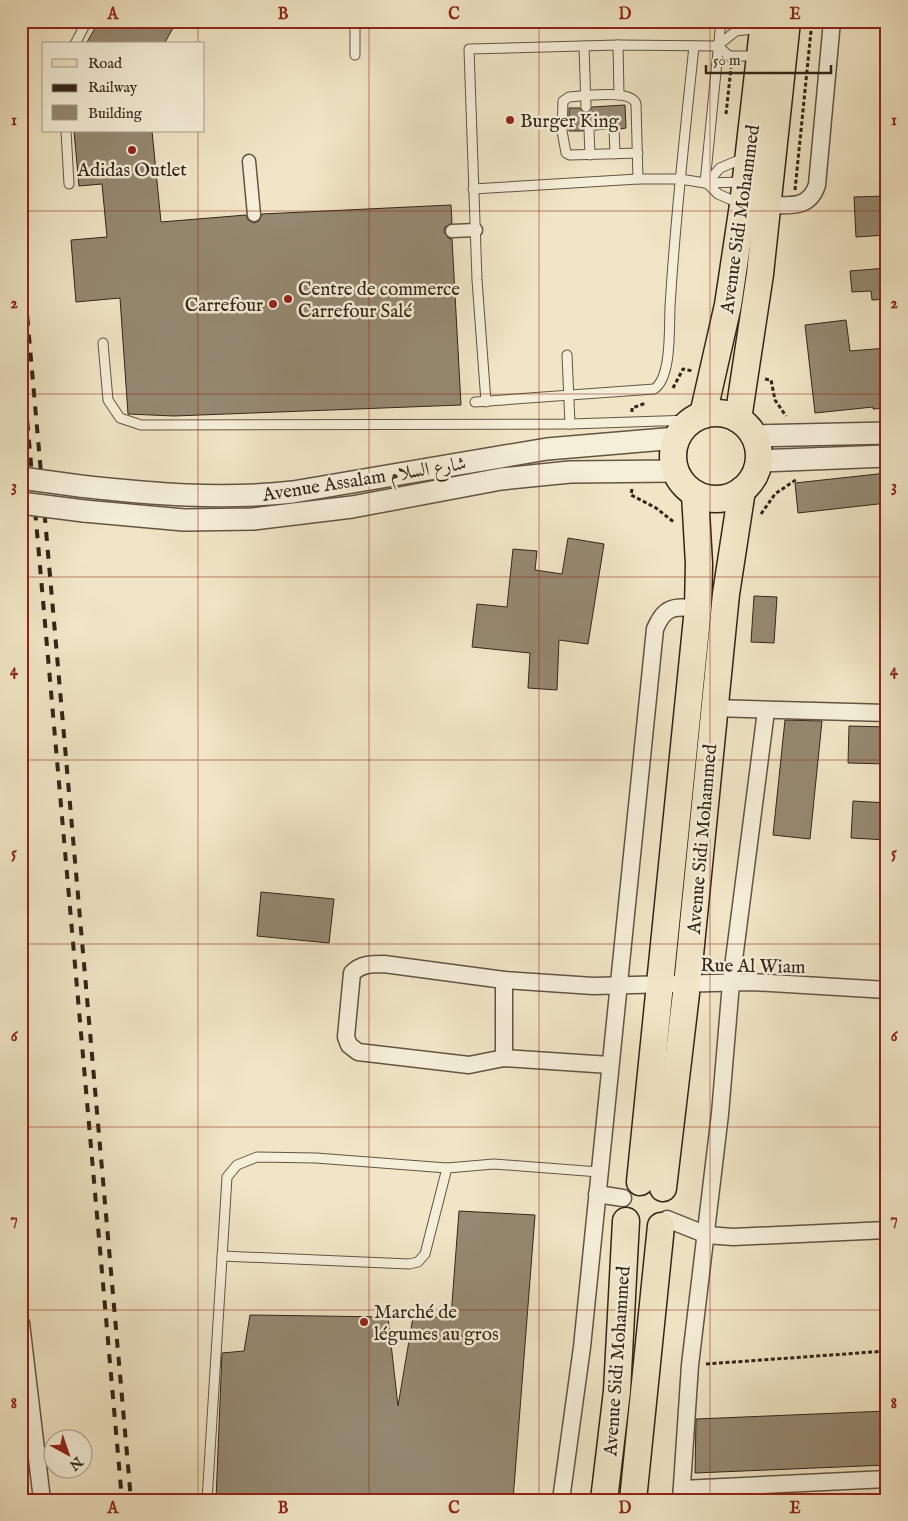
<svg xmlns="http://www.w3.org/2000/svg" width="908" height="1521" font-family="'IM FELL English',Amiri,serif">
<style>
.building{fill:#958972;stroke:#322518}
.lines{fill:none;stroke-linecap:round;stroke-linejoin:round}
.service-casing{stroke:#625543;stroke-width:11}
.pedestrian-casing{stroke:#625543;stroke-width:15}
.minor-casing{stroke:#625543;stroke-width:19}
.tertiary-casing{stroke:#625543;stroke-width:24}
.primary-casing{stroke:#322518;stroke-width:29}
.path{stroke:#322518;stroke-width:3;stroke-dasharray:4 2.5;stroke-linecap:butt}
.service{stroke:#f5eed9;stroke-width:9}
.pedestrian{stroke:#f5eed9;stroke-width:12}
.minor{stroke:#f5eed9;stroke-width:16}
.tertiary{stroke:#f5eed9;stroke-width:21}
.primary{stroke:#f0e5c5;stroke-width:26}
.rail{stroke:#322518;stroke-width:4;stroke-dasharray:9 9;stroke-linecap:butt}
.tertiary-bridge-casing{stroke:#625543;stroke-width:24;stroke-linecap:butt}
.tertiary-bridge{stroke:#f5eed9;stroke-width:21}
.grid{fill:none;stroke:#8f2418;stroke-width:1;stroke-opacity:0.55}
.poi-dot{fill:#8f2418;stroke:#f5eed9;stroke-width:2}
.labels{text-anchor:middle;stroke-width:5;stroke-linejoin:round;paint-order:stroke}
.poi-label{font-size:19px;fill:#322518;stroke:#f5eed9;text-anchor:start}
.street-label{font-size:19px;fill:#322518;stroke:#f5eed9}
.neatline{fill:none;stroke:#8f2418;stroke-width:2}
.grid-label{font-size:16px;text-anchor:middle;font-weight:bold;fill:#8f2418}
</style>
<rect width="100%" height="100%" fill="#f0e5c5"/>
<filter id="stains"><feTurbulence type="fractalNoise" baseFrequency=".004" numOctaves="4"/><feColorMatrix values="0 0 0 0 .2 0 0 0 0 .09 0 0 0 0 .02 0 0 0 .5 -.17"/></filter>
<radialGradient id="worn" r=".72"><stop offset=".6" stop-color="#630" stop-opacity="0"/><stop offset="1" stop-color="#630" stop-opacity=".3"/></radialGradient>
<g class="building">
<polygon points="99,21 177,21 164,44 86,44"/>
<polygon points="625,105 626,128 620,129 617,124 613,123 608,129 595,130 592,125 588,124 583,131 569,131 569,108 580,108 583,112 587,113 592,107"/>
<polygon points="74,131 152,131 161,222 246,215 248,220 254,223 259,221 262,214 451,205 452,223 445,227 444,232 448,238 452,239 461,405 174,416 128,414 120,298 76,302 71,240 107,237 102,184 79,186"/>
<polygon points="887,196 887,235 856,237 854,197"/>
<polygon points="887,268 887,299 872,300 871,291 852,292 850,271"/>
<polygon points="846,320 850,351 887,348 887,408 873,409 873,407 815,413 805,325"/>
<polygon points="887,473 887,503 798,513 795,483"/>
<polygon points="568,538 604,544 588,644 559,640 557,690 528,688 530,653 472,647 477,604 507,607 513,549 537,551 535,570 562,574"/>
<polygon points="754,596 777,597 774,643 751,642"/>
<polygon points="785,720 822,721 810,839 773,835"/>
<polygon points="849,726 887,727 887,764 848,763"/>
<polygon points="853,801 887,803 887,840 851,838"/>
<polygon points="261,892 334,899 329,943 257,936"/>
<polygon points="459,1211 535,1215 513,1500 216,1500 222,1353 244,1351 250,1315 388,1317 398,1406 413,1317 451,1317"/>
<polygon points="887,1411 887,1465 695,1473 696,1419"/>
</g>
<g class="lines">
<g class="service-casing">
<g id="service">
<polyline points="75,44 87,21"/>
<polyline points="618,45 619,95"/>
<polyline points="584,46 586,107"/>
<polyline points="718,46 729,56 757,56"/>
<polyline points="355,55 355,21"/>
<polyline points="614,129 615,154"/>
<polyline points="589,130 590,155"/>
<polyline points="66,131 69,184"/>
<path d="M638 153 570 155 566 153 562 131 563 101 569 97C582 96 632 89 636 104L638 179"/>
<polyline points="705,183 721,21"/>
<polyline points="473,189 638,179 680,179 705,183 742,182"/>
<polyline points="741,204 718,194 707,183 720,168 744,158"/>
<polyline points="103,343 108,400 120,418 141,425 570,424 692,420"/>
<polyline points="567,355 570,424"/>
<path d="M475 402 654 389C672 378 669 327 670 307 675 219 685 133 694 46"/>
<polyline points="486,402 477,280 469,49 618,45 717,46 736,31 760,28"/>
<polyline points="222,1256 409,1264 418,1262 425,1254 447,1168 494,1164 599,1172"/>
<polyline points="207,1500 227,1177 237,1165 257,1157 316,1158 447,1168"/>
</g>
</g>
<g class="pedestrian-casing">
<g id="pedestrian">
<polyline points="249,161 254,215"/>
<polyline points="452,231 476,230"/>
</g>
</g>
<g class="minor-casing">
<g id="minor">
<path d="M766 205C788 205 809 210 817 185L832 21"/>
<polyline points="713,708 887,713"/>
<polyline points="504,980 504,1058"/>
<path d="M610 1065 504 1058 469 1065 358 1052 349 1045 346 1037 352 973C361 964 371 964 384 964L504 980 593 986 752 982 887 990"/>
<polyline points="597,1194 623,1198"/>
<polyline points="667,1219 707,1235 733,1237 887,1230"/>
<polyline points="21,1323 42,1500"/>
<polyline points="682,1489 887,1479"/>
<path d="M561 1500 582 1347 655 629C665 605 674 607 698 608"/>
<polyline points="681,1500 690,1365 720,1114 731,983 766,711"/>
</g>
</g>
<g class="tertiary-casing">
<g id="tertiary">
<polyline points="754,436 887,433"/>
<polyline points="759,461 887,456"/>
<path d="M80 486C151 494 222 500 293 492L547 449 677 438"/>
<polyline points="84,511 184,520 253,519 352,507 501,479 570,472 675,471"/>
</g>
</g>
<g class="primary-casing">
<g id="primary">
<circle cx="716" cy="456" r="43"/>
<polyline points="703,415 728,305 743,205 764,21"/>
<polyline points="738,419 760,274 787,21"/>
<polyline points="640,1182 698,608 699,564 695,494"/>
<polyline points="663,1188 687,985 726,594 742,490"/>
<polyline points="604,1500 617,1391 626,1221"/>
<polyline points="633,1500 661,1226"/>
</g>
</g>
<g class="path">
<polyline points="726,114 731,68"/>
<polyline points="795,190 812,21"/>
<polyline points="765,379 771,380 775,400 786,416"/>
<polyline points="673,388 683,369 693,371"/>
<polyline points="632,412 632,408 646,403"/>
<polyline points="632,489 631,495 656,508 675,523"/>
<polyline points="761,514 775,494 797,479"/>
<polyline points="706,1364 887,1351"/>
</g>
<use href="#service" class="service"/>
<use href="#pedestrian" class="pedestrian"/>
<use href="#minor" class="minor"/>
<use href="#tertiary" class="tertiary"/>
<use href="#primary" class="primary"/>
<g class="rail">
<polyline points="21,245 131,1500"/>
<polyline points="21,350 122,1500"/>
</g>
<g class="tertiary-bridge-casing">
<g id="tertiary-bridge">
<polyline points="21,478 80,486"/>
<polyline points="21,503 84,511"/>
</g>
</g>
<use href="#tertiary-bridge" class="tertiary-bridge"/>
</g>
<path class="grid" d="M198 21V44M369 21V1500M539 21V1500M710 21V1500M198 131V1500M21 211H887M21 394H887M21 577H887M21 760H887M21 944H887M21 1127H887M21 1310H887"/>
<g class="poi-dot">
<circle cx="510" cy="120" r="5"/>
<circle cx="132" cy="150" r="5"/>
<circle cx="288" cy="299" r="5"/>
<circle cx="273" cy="304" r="5"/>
<circle cx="364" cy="1322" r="5"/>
</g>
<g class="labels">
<g class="poi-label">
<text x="520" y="127">Burger King</text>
<text x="132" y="176" text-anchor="middle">Adidas Outlet</text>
<text x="298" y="295">Centre de commerce<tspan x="298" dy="22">Carrefour Salé</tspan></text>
<text x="263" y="311" text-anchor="end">Carrefour</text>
<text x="374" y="1318">Marché de<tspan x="374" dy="22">légumes au gros</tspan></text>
</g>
<g class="street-label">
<text transform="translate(739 219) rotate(-82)" y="7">Avenue Sidi Mohammed</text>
<text transform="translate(364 478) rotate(-9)" y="7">Avenue Assalam شارع السلام</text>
<text transform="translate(701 839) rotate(-85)" y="7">Avenue Sidi Mohammed</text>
<text transform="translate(753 965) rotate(1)" y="7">Rue Al Wiam</text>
<text transform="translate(616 1361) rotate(-86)" y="7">Avenue Sidi Mohammed</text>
</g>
</g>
<rect width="908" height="1521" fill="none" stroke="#f0e5c5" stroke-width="55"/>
<rect x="42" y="42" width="162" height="90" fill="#f5eed9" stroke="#a79e8c"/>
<rect x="52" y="59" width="25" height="8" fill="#f0e5c5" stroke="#a79e8c"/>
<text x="88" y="68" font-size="15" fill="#322518">Road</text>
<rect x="52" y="84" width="25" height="8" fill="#322518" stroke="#a79e8c"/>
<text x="88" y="92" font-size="15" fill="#322518">Railway</text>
<rect x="52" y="105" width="25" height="15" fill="#958972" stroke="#a79e8c"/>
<text x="88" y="118" font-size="15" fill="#322518">Building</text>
<g transform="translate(68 1454) rotate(140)"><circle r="24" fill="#f5eed9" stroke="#a79e8c"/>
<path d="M0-4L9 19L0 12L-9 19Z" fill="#8f2418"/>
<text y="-8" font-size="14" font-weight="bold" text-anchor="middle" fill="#322518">N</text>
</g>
<path d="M706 65v8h125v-8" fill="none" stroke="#322518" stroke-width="2.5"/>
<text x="713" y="65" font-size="15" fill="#322518" stroke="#f5eed9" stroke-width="4" paint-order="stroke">50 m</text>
<rect x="28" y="28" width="852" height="1466" class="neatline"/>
<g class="grid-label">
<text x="113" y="19">A</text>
<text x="283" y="19">B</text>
<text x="454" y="19">C</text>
<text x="625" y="19">D</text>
<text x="795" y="19">E</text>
<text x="14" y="125">1</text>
<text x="894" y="125">1</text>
<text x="14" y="308">2</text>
<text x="894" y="308">2</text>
<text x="14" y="491">3</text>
<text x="894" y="491">3</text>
<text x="14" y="675">4</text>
<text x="894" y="675">4</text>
<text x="14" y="858">5</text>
<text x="894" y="858">5</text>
<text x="14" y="1041">6</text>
<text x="894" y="1041">6</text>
<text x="14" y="1224">7</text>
<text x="894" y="1224">7</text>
<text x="14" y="1408">8</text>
<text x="894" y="1408">8</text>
<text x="113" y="1513">A</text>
<text x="283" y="1513">B</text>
<text x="454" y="1513">C</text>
<text x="625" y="1513">D</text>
<text x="795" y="1513">E</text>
</g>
<rect width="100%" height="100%" filter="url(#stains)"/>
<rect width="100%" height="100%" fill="url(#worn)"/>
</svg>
